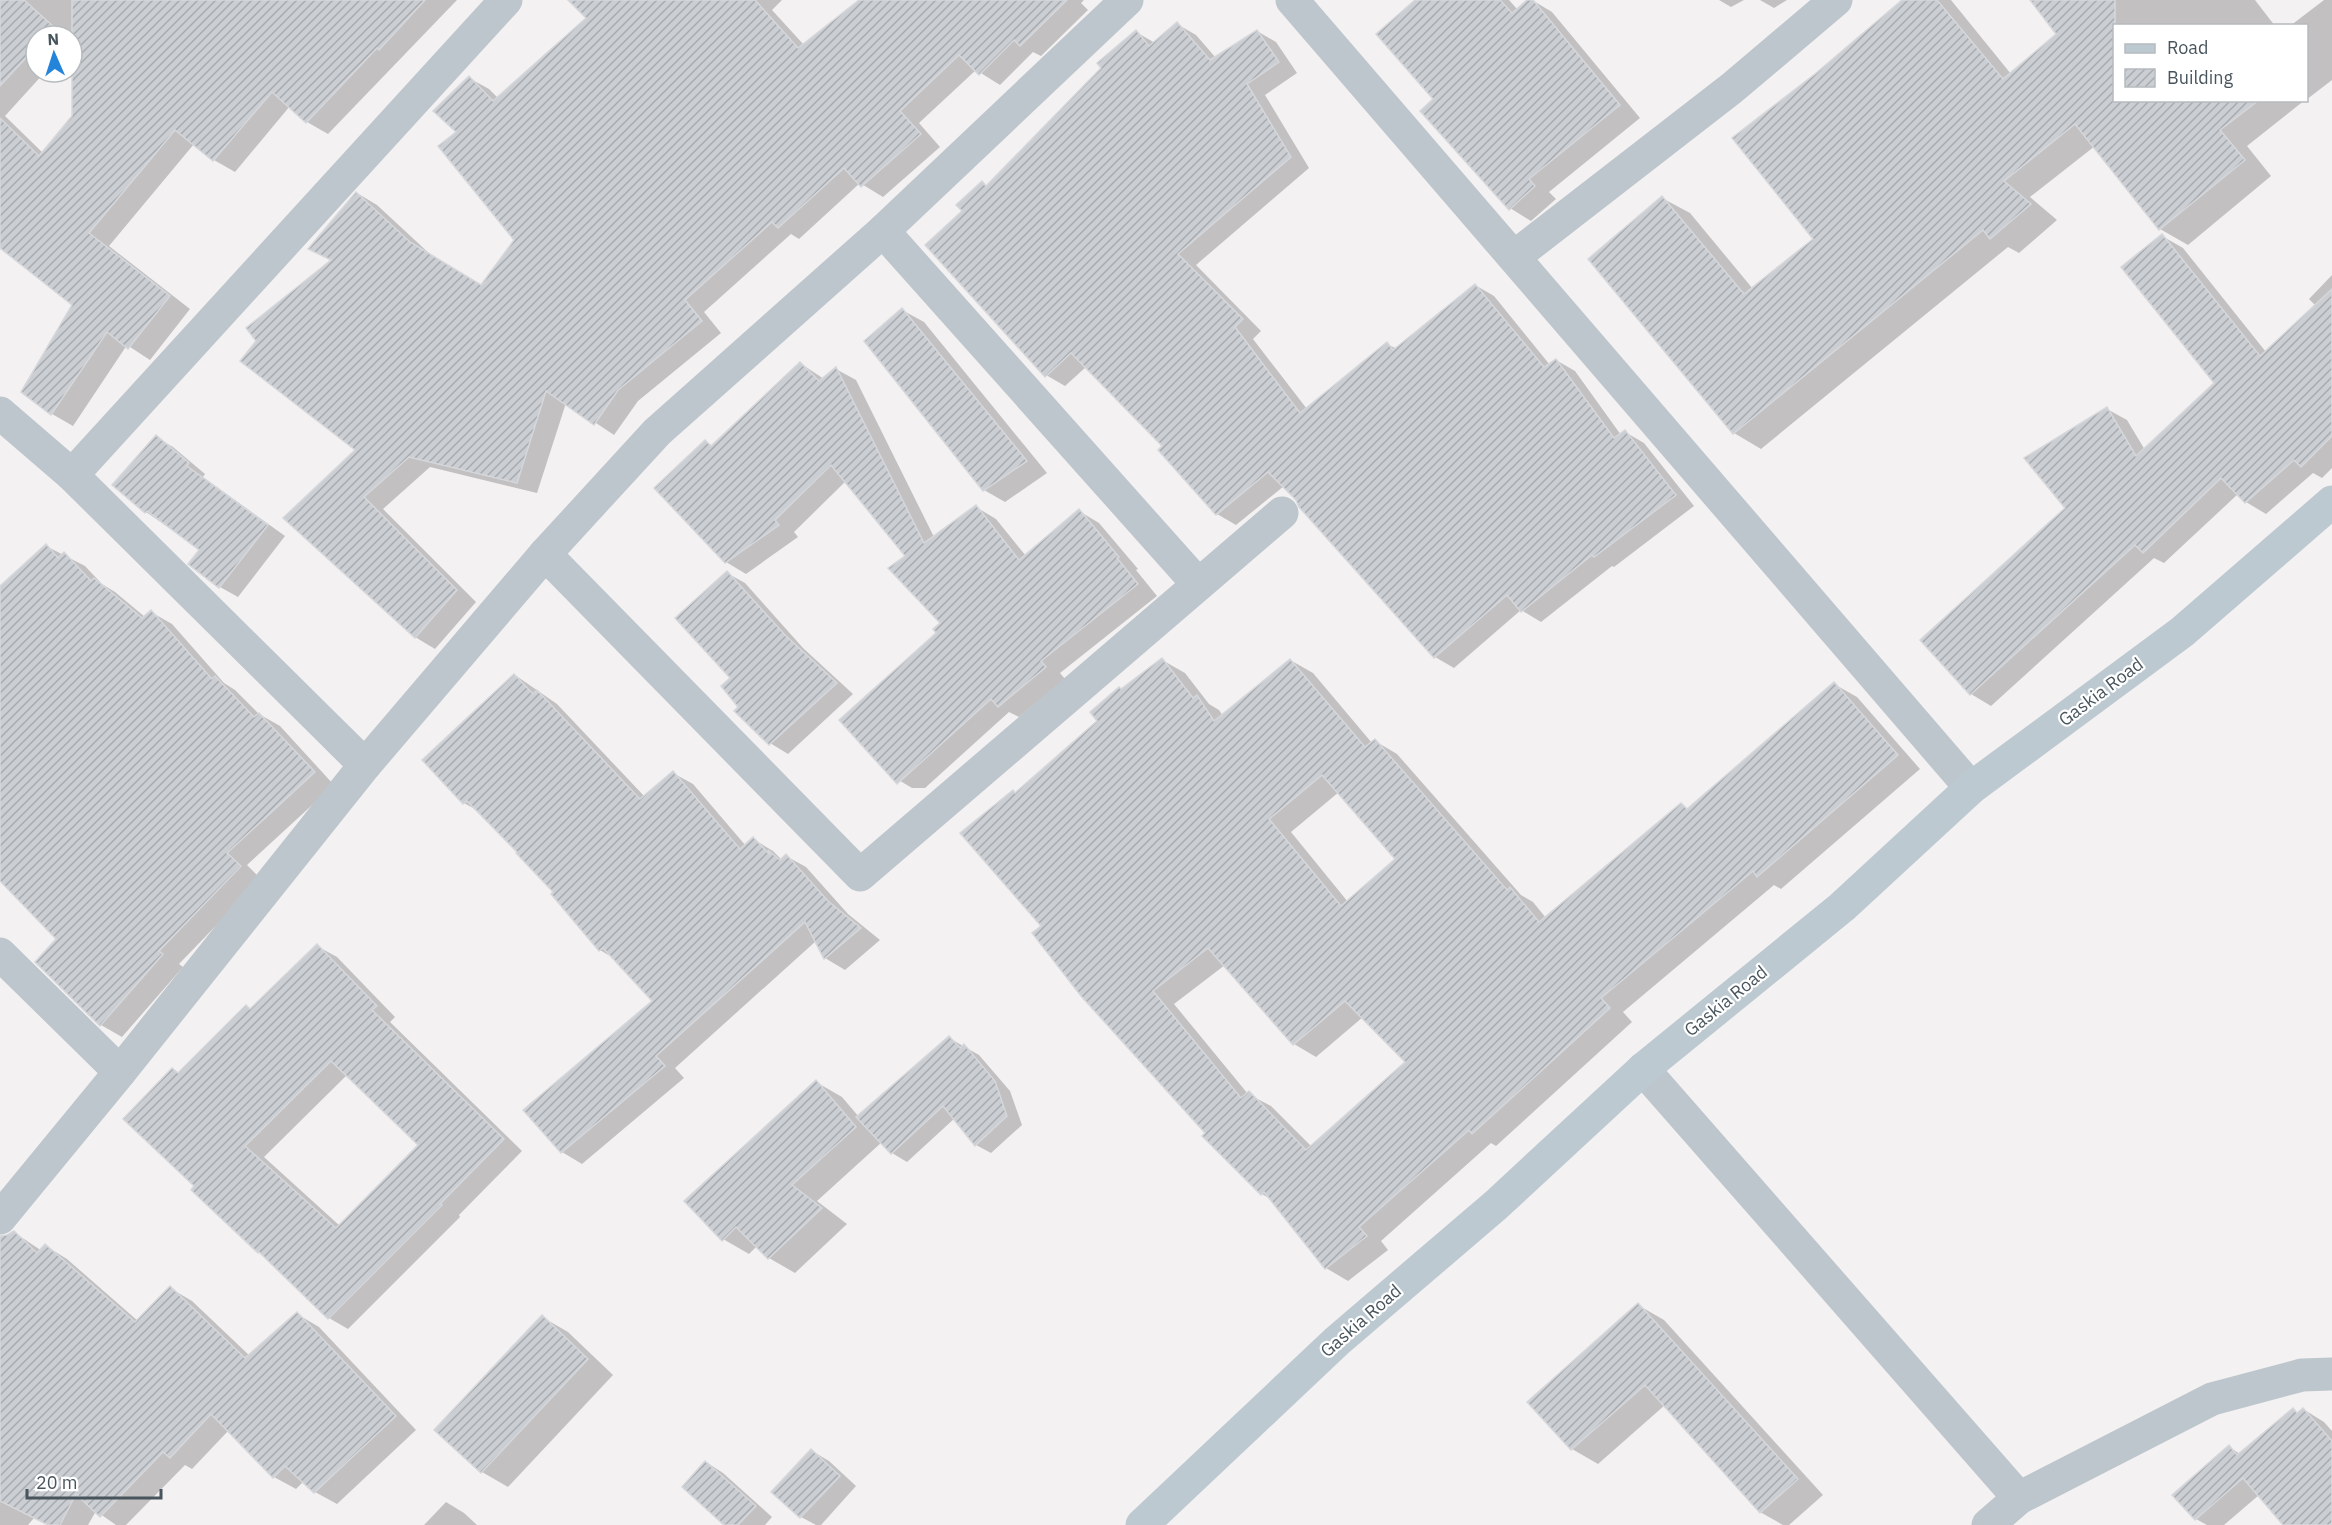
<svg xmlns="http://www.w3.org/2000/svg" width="2332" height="1525" font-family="'IBM Plex Sans',sans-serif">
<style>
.shadow{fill:#0003;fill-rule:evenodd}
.building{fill:url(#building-hatch);stroke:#d5d7db;stroke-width:1.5;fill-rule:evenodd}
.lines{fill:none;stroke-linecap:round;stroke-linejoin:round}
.street{stroke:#bdc6cc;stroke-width:33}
.secondary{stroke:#bdc9d1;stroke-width:33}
.labels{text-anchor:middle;stroke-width:4.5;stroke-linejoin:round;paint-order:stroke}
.street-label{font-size:18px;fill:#49555d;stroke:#fff}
</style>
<defs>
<pattern id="building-hatch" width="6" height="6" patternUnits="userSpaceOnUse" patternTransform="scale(1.5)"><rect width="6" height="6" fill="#cbced3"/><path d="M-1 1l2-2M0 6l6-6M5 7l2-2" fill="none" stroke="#a7aaae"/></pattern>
</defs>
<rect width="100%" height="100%" fill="#f3f1f1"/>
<g class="shadow">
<path d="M0 0H457L328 134 307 122 290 106 235 172 214 160 194 144 109 246 190 309 150 360 127 345 73 426 52 414 23 392 74 305 0 247ZM36 36H72V42L108 75 43 153 5 116 45 72H36Z"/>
<polygon points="570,0 782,0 772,10 804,45 861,0 1084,0 1081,3 1088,10 1041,56 1033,52 1000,85 976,70 919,123 940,147 883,197 860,183 799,239 791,234 704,312 721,333 638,401 614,435 566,403 537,493 430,467 383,509 476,602 435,649 415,637 285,518 357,450 333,261 311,249 357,193 377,205 431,255 482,287 516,240 458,132 469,78 489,89 498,98 588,18"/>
<polygon points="1417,0 1509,0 1518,10 1532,0 1552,12 1640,118 1549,192 1556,199 1531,221 1510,208"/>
<polygon points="1719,0 1744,0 1731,7"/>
<polygon points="1760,0 1787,0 1774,8"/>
<polygon points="1905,0 1951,0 2011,74 2058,34 2032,0 2255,0 2275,26 2114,26 2114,100 2305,100 2247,146 2271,176 2188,245 2160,229 2095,146 2030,197 2057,220 2019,253 2008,247 1761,449 1734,433 1662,198 1690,213 1753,289 1815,240 1816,75"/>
<polygon points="2324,0 2332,0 2332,80 2306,100 2306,26 2290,26"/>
<polygon points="1177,24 1196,35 1216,58 1257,31 1276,42 1297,73 1265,95 1309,168 1196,265 1261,331 1253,339 1307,409 1387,344 1397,349 1475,285 1494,296 1550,365 1556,360 1575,371 1621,435 1625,432 1644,443 1694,506 1614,567 1612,566 1541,622 1521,610 1454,668 1435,657 1284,486 1236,525 1217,514 1164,446 1086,367 1065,386 1046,375 964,211 982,183 987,186 1136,32 1155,43"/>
<polygon points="2162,236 2183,248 2266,352 2316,306 2309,299 2332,275 2332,468 2322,478 2313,473 2266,514 2246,502 2238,494 2164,563 2154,558 1991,706 1971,694 2068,508 2107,409 2127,420 2145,450 2216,383"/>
<polygon points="902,310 924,322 1047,473 1005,502 984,490"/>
<polygon points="800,363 824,379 836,369 856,380 934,537 976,507 996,519 1026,556 1079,511 1099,523 1138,569 1136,570 1157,596 1060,673 1065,679 1019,717 1009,712 925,788 912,788 892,776 942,623 907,556 846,481 794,532 798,537 746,574 726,562 656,488 706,442 713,446"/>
<polygon points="156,437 173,447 205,474 203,477 285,536 238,597 220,587 191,564 201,550 146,512 114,485"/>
<polygon points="46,546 85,566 102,584 115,592 145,617 151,612 172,624 224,683 235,690 259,714 280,726 334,785 247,865 261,879 179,964 183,967 122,1037 101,1025 37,962 58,939 0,879 0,588"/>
<polygon points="727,573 745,583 803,648 853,694 788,754 770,743 740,707 732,678"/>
<path d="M1162 660 1185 673 1209 704 1219 710 1223 716 1290 660 1313 673 1372 743 1375 741 1397 754 1521 895 1533 902 1546 918 1681 805 1689 809 1834 684 1857 697 1920 769 1781 889 1774 885 1623 1012 1632 1022 1496 1146 1491 1143 1381 1241 1388 1250 1348 1281 1326 1268 1272 1200 1262 1194 1207 1133 1043 926 1016 794 1100 721 1123 690ZM1339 792 1397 859 1348 902 1291 832ZM1225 965 1294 1044 1316 1057 1363 1017 1407 1062 1312 1147 1271 1106 1248 1094 1174 1004Z"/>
<polygon points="515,675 557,704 645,797 673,773 693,784 746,846 753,839 773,851 782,860 786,856 806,867 848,914 880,940 845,970 825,958 816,941 675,1068 684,1078 582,1164 562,1152 526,1110 654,1001 615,959 600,950 553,894 555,892 480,812 464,803"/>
<path d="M317 946 337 957 395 1017 390 1022 522 1151 459 1215 460 1217 348 1329 329 1318 196 1186 179 1074 251 1010ZM347 1075 420 1145 340 1226 264 1157Z"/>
<polygon points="949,1038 979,1055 1010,1091 1022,1125 991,1153 976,1145 955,1118 907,1162 892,1153 882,1142 817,1201 847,1224 795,1273 769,1258 757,1246 749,1254 723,1239 816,1082 842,1097 859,1117"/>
<polygon points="15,1233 42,1251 46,1246 67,1259 138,1321 170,1288 192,1301 250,1356 297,1314 319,1327 416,1430 337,1504 315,1492 304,1481 296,1489 274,1477 229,1430 192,1469 185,1465 126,1525 116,1525 96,1511 88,1525 48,1525 34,1518 28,1525 0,1525 0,1248"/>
<polygon points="1638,1305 1664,1320 1823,1495 1789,1525 1783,1525 1760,1512 1665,1405 1598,1464 1572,1449 1529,1402"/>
<polygon points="542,1317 568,1332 613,1375 508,1487 482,1472 436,1430"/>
<polygon points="2303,1409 2324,1422 2332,1431 2332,1525 2285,1525 2259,1495 2224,1525 2207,1525 2196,1519 2229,1447 2240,1454 2293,1410 2299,1413"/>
<polygon points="812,1451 829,1461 856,1486 821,1525 816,1525 801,1517 774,1492"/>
<polygon points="706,1462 723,1473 772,1517 765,1525 726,1525"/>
<polygon points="446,1502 464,1513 477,1525 424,1525"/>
</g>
<g class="building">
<polygon points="0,0 24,0 54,27 46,36 36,36 36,47 0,86"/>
<polygon points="72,0 425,0 379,50 377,48 306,123 272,92 213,161 175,130 89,233 170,296 128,349 107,332 51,415 21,392 72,305 0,248 0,118 39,156 72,116"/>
<polygon points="568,0 755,0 798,48 859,0 1067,0 1020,46 1014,40 979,75 959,55 900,111 921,134 861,187 844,168 778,228 772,222 685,300 702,321 618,390 594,425 546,391 517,483 409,457 364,497 457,590 415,638 283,518 355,450 240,361 256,341 246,328 331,260 308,249 356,192 410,242 481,285 514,240 438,146 456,132 433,111 469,76 493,101 586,18"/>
<polygon points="1415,0 1500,0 1512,13 1527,0 1533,0 1620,105 1529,179 1535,186 1509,210 1420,111 1433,99 1376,34"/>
<polygon points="1902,0 1937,0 2003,79 2056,34 2030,0 2115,0 2115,100 2259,100 2220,130 2245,160 2159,230 2075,124 2004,181 2031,204 1990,239 1983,230 1733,434 1588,259 1662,196 1744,294 1813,239 1732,138 1815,74"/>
<polygon points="1177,22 1210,60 1257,30 1279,62 1247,84 1291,157 1178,254 1243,319 1235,327 1300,413 1387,342 1393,350 1475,284 1544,367 1556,359 1614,438 1625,430 1676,495 1594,557 1592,555 1521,612 1507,595 1434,658 1299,507 1296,500 1268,472 1216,515 1158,450 1162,446 1071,353 1045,377 925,245 962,211 956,205 982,181 986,186 1101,68 1097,63 1136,30 1149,46"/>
<polygon points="2162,234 2260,356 2332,289 2332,436 2301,467 2294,460 2245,503 2221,478 2143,553 2135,545 1970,695 1920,640 2065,508 2024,458 2107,407 2136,456 2214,383 2121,267"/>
<polygon points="902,308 1027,461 983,491 864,341"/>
<polygon points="800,362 819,381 836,367 924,543 976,505 1019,560 1079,509 1119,557 1117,558 1138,584 1041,661 1046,667 998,707 991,699 897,784 839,720 936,633 933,629 940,623 888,568 905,556 831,465 775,520 779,525 725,563 654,488 705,440 711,446"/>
<polygon points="156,435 189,463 187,466 268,525 219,588 188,564 199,550 147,511 145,513 112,485"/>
<polygon points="46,544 58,558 64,552 91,581 94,578 142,618 151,610 212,679 215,676 254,717 259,713 315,772 227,853 241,866 159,951 163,954 100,1026 35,962 56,939 0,881 0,586"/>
<polygon points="727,571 786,636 837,683 769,745 734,711 738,707 721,686 730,678 675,618"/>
<path d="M1162 658 1193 698 1197 695 1214 721 1290 659 1365 747 1375 739 1507 890 1510 887 1539 922 1681 803 1687 809 1834 682 1898 755 1757 877 1753 871 1601 998 1610 1008 1472 1134 1469 1130 1359 1227 1367 1236 1325 1269 1264 1192 1261 1195 1202 1136 1205 1133 1081 996 1032 933 1041 926 960 833 1013 790 1015 793 1097 721 1090 712 1119 687 1121 689ZM1322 775 1395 859 1341 906 1269 819ZM1208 948 1293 1045 1345 1001 1405 1062 1306 1150 1249 1091 1241 1098 1153 991Z"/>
<polygon points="514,674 533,694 537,690 640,799 673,771 740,849 753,837 770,855 768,850 780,860 786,854 828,901 861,928 824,959 805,922 656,1056 665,1066 561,1153 523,1110 652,1001 603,948 599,951 551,894 553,892 516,853 517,852 467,801 463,804 422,760"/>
<path d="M317 944 377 1006 372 1010 504 1139 440 1204 442 1205 328 1319 259 1252 258 1253 191 1190 194 1186 123 1119 172 1068 178 1073 246 1005 250 1009ZM331 1061 418 1145 336 1228 245 1146Z"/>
<polygon points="949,1036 960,1048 964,1044 995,1081 1007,1116 975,1146 943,1106 891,1154 856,1117"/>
<polygon points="816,1080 856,1127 792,1185 822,1208 768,1259 736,1227 722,1241 684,1201"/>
<polygon points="14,1231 37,1253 45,1244 135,1322 170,1286 245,1358 297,1312 396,1416 314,1493 285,1466 273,1478 211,1414 170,1458 163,1452 100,1517 76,1494 60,1525 48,1525 0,1501 0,1236 7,1235"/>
<polygon points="1638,1303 1798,1479 1760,1513 1645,1385 1571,1450 1527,1402"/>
<polygon points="542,1315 588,1359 481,1473 434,1430"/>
<polygon points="2293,1408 2297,1413 2303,1408 2332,1441 2332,1525 2283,1525 2243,1478 2195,1520 2172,1495 2229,1445 2237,1455"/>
<polygon points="811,1449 840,1476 800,1518 771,1492"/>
<polygon points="705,1461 756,1506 738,1525 724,1525 682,1487"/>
</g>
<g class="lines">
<g class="street">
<polyline points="1292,0 1971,788"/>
<polyline points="883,231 1197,583"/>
<polyline points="1514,257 1732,88 1836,0"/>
<polyline points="0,413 72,475 365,765"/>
<polyline points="72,475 506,0"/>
<polyline points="545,554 860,875 1282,513"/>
<polyline points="0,954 120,1072"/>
<polyline points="1643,1069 2019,1498"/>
<polyline points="0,1218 120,1072 365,765 545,554 657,432 883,231 1127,0"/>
<polyline points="1988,1525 2019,1498 2212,1399 2302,1375 2332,1374"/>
</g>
<polyline class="secondary" points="1142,1525 1337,1341 1496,1205 1643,1069 1842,907 1971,788 2182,632 2332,502"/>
</g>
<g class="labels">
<g class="street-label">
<text transform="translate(2101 692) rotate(-37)" y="6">Gaskia Road</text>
<text transform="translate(1726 1001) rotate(-39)" y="6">Gaskia Road</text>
<text transform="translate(1361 1321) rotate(-41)" y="6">Gaskia Road</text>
</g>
</g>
<rect x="2113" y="24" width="195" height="78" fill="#ffffff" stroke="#b6bbbe" stroke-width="1.5"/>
<rect x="2125" y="44" width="30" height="9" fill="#bdc9d1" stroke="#b6bbbe" stroke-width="1.5"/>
<text x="2167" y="54" font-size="18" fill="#49555d">Road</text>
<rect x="2125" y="69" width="30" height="18" fill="url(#building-hatch)" stroke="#b6bbbe" stroke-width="1.5"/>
<text x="2167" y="84" font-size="18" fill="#49555d">Building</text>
<g transform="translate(54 54) rotate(357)"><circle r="28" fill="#ffffff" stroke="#b6bbbe" stroke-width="1.5"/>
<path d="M0-4.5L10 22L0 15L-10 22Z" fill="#2484d9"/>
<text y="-9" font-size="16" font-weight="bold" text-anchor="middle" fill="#49555d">N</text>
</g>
<path d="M27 1489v9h134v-9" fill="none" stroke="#49555d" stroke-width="3"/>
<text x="36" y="1489" font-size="18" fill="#49555d" stroke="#ffffff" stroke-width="4.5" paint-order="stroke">20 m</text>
</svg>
